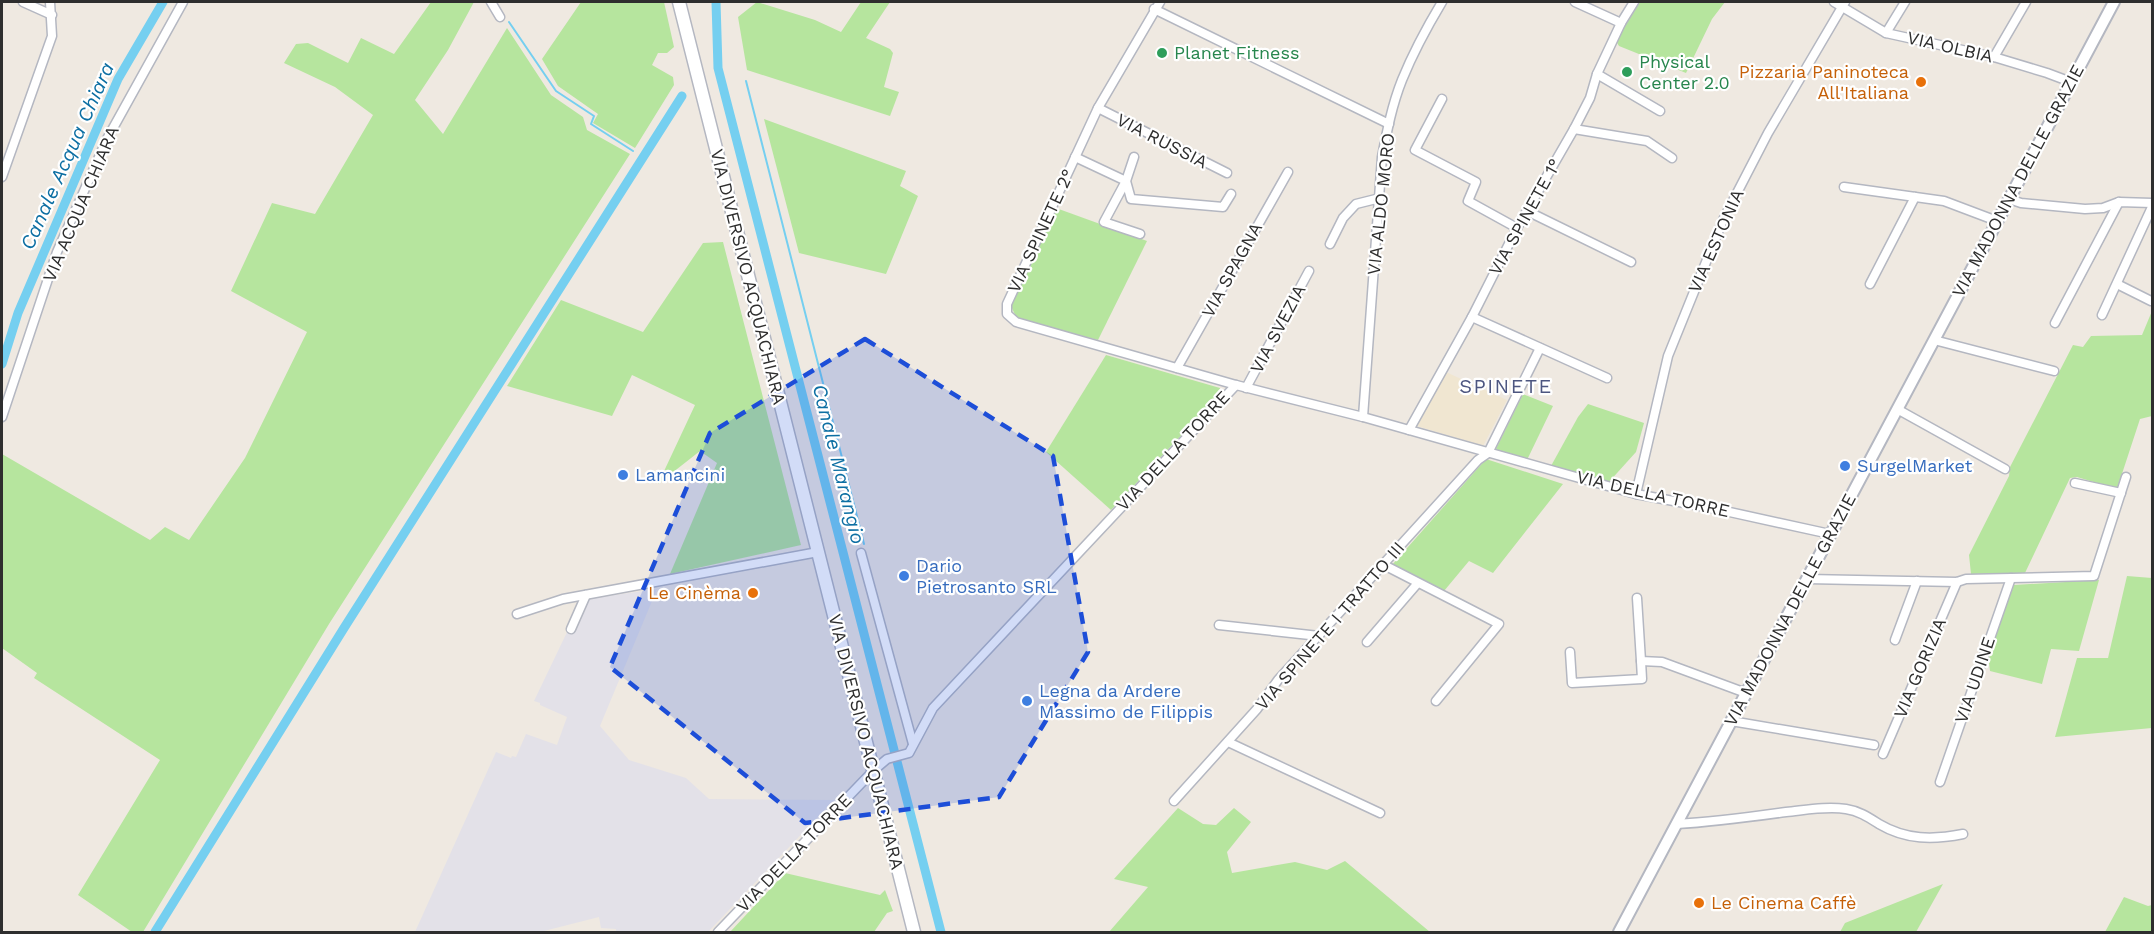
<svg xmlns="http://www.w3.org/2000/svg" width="2154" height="934" font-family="'Work Sans',sans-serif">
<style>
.industrial{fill:#e3e1e8}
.education{fill:#f0e6d1}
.green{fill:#b6e59e}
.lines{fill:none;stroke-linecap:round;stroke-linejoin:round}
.stream{stroke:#75cff0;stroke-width:2}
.canal{stroke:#75cff0;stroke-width:9}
.minor-casing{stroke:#b4b7c1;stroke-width:11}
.tertiary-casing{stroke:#b4b7c1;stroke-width:14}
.secondary-casing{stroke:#b4b7c1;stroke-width:15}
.minor{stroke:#fff;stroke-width:8}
.tertiary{stroke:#fff;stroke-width:10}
.secondary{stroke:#fff;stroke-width:12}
.marked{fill:#1d4ed8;fill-opacity:0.2;stroke:#1d4ed8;stroke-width:4.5;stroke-dasharray:12 8;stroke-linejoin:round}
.leisure-dot{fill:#2e9e5b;stroke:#fff;stroke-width:2}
.food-dot{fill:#e8710a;stroke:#fff;stroke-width:2}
.shop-dot{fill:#3f7fe0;stroke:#fff;stroke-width:2}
.labels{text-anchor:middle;stroke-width:4.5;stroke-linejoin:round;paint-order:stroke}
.street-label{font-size:18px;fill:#2e2e2e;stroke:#fff}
.leisure-label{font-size:18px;fill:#27864d;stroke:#fff;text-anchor:start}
.food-label{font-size:18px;fill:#c56008;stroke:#fff;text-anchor:end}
.shop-label{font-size:18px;fill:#366cbe;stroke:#fff;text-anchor:start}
.water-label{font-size:20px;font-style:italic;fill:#0d6fa3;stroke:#fff}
.neighbourhood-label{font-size:20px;letter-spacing:1.5px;fill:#4d5680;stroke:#fff}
</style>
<rect width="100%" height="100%" fill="#efe9e1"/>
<polygon class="industrial" points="657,589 600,726 629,760 686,778 709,799 834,800 708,932 616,932 616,929 601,928 599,917 540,932 415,932 496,752 511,758 512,756 516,757 526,734 557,745 567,717 540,705 540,703 534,701 569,628 587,599"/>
<polygon class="education" points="1446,372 1507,400 1483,446 1417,426"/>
<g class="green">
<polygon points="431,2 474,2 448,50 415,100 443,134 507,28 551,95 583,117 587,130 630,154 329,624 143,932 132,932 78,895 160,760 34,678 37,673 2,648 2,454 150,540 165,527 189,540 245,458 307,332 231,291 272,203 315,214 373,115 335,87 284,63 296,44 308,43 348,63 361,38 394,54"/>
<polygon points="581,2 664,2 674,47 667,53 658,53 652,65 673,77 674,85 635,148 593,123 598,114 558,86 542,59"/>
<polygon points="757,2 815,20 841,32 861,2 890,2 866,38 890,49 893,53 884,87 899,92 890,116 747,70 738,17"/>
<polygon points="1640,2 1725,2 1712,19 1686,73 1619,46 1616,41"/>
<polygon points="764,119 906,171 900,186 918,196 886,274 799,253"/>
<polygon points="1056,208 1147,241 1098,340 1017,319 1011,306"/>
<polygon points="723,242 801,545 670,574 717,463 700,451 658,484 695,405 632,375 612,416 507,386 561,300 643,332 703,243"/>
<polygon points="2152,311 2152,416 2140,419 2117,489 2077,477 2070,478 2025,573 1971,574 1969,555 2009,476 2010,467 2073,345 2083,347 2091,336 2142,335"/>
<polygon points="1106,355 1220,388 1220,394 1111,510 1046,452"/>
<polygon points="1523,394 1553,406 1527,460 1495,451"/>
<polygon points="1588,404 1644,423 1636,452 1608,483 1551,466 1578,417"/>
<polygon points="1486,459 1563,484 1493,573 1469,561 1444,591 1392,565"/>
<polygon points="2127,576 2152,578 2152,728 2055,737 2077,658 2108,658"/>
<polygon points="2099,580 2079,651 2051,649 2042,684 1990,671 1988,654 2014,585"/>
<polygon points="1178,808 1203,824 1216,825 1234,808 1251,822 1227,852 1232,873 1295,862 1327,870 1345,861 1430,932 1109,932 1148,887 1114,879"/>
<polygon points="785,873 880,895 885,890 893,911 887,913 874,932 730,932"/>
<polygon points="1943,884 1916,932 1840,932 1845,923"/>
<polygon points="2124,897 2148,906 2152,905 2152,932 2105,932"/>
</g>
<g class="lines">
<g class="stream">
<polyline points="509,22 556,91 594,116 591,124 633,151"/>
<polyline points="746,81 864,544"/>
<polyline points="640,156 643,158"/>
</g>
<g class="canal">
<polyline points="716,2 718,68 941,932"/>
<polyline points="2,364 18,313 118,79 163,2"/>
<polyline points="155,932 344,628 682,96"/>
</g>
<g class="minor-casing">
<g id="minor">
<polyline points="23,2 52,15"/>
<polyline points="491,2 500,17"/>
<polyline points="1160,2 1098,108 1007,304 1007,314 1016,322 1236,385 1363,417 1636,494 1716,509 1830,534"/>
<polyline points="1575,2 1621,23"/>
<polyline points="1834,2 1886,33 1994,57 2047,73 2071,82"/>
<polyline points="1154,9 1389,124"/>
<polyline points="1886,33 1905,2"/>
<polyline points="1994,57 2026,2"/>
<polyline points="1597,74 1660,111"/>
<polyline points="1442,99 1415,150 1476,182 1468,201 1517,228"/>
<polyline points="1098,108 1227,173"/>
<polyline points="1574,129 1647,141 1672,158"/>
<polyline points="1075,157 1126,181 1104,222 1140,234"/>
<polyline points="1134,157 1126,181 1131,199 1223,207 1231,194"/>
<polyline points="2,177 52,36 50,2"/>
<polyline points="1844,187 1944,201 1997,221"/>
<polyline points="2009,199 2021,203 2085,209 2103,208 2119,202 2152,203"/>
<polyline points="1527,211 1631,262"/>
<polyline points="1330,244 1343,218 1356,204 1380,198"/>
<polyline points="1870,284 1915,197"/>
<polyline points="2117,284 2151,301"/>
<polyline points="2102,315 2152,207"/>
<polyline points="1472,317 1607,378"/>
<polyline points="2055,323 2119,202"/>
<polyline points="1934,340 2054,371"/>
<polyline points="1177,368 1288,172"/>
<polyline points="1246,388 1309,271"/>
<polyline points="1897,409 2005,469"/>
<polyline points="2,417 57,252 107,139 183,2"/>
<path d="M1363 417 1382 157C1387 131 1392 105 1402 80 1413 53 1427 27 1442 2"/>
<polyline points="1409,430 1472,317 1517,228 1574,129 1590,98 1597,74 1621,23 1634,2"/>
<polyline points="2075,483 2121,493"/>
<polyline points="1636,494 1668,356 1723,220 1768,133 1845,2"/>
<polyline points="861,553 913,744"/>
<polyline points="1384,565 1499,624 1436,701"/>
<polyline points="1807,579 1957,582 1966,579 2094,576 2126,477"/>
<polyline points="1637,598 1641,661 1662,662 1746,693"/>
<polyline points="517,614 563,599 818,552"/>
<polyline points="1219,625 1319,636"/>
<polyline points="571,629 586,595"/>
<polyline points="1895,640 1917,581"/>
<polyline points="1367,642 1417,584"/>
<polyline points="1570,652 1572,683 1642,679 1641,661"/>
<polyline points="1731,721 1874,745"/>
<polyline points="1228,742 1380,813"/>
<polyline points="1883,754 1957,582"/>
<polyline points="1940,782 2011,578"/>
<polyline points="1174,801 1257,709 1278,680 1478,460 1488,453 1540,348"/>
<path d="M1677 824C1713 822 1750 817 1786 812 1806 810 1826 806 1846 809 1859 811 1868 817 1879 824 1906 840 1933 840 1963 834"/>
<polyline points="718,932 874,770 887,759 909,753 933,708 1236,385"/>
</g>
</g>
<g class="tertiary-casing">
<polyline id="tertiary" points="1619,932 2114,2"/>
</g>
<g class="secondary-casing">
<polyline id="secondary" points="679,2 914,932"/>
</g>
<use href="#minor" class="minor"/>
<use href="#tertiary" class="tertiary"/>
<use href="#secondary" class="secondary"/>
</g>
<path class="marked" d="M865 339 1053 456 1088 652 999 797 805 823 610 667 710 433Z"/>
<g class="leisure-dot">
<circle cx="1162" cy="53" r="6"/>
<circle cx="1627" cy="72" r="6"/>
</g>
<g class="food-dot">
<circle cx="1921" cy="82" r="6"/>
<circle cx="753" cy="593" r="6"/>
<circle cx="1699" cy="903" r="6"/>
</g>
<g class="shop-dot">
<circle cx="1845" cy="466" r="6"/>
<circle cx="623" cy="475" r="6"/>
<circle cx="904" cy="576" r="6"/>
<circle cx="1027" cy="701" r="6"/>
</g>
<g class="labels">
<g class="street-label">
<text transform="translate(1950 47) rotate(13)" y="6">VIA OLBIA</text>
<text transform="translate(1162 141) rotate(27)" y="6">VIA RUSSIA</text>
<text transform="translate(2018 181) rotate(-62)" y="6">VIA MADONNA DELLE GRAZIE</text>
<text transform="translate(81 204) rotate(-67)" y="6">VIA ACQUA CHIARA</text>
<text transform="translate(1381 204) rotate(-84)" y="6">VIA ALDO MORO</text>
<text transform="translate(1525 217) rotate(-61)" y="6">VIA SPINETE 1°</text>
<text transform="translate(1041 231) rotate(-65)" y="6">VIA SPINETE 2°</text>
<text transform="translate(1716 241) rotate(-66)" y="6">VIA ESTONIA</text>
<text transform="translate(1232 270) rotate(-61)" y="6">VIA SPAGNA</text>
<text transform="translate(748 277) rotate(76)" y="6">VIA DIVERSIVO ACQUACHIARA</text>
<text transform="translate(1278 329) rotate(-62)" y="6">VIA SVEZIA</text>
<text transform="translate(1173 451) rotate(-47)" y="6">VIA DELLA TORRE</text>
<text transform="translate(1653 494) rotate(13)" y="6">VIA DELLA TORRE</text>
<text transform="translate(1790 610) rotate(-62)" y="6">VIA MADONNA DELLE GRAZIE</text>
<text transform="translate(1330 626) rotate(-49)" y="6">VIA SPINETE I TRATTO III</text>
<text transform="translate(1920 668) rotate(-67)" y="6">VIA GORIZIA</text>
<text transform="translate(1975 680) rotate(-71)" y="6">VIA UDINE</text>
<text transform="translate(866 742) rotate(76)" y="6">VIA DIVERSIVO ACQUACHIARA</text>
<text transform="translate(794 853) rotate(-46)" y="6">VIA DELLA TORRE</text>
</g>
<g class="leisure-label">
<text x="1174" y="59">Planet Fitness</text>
<text x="1639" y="68">Physical<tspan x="1639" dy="21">Center 2.0</tspan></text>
</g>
<g class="food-label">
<text x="1909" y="78">Pizzaria Paninoteca<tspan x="1909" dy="21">All'Italiana</tspan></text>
<text x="741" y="599">Le Cinèma</text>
<text x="1711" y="909" text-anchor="start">Le Cinema Caffè</text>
</g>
<g class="shop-label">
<text x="1857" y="472">SurgelMarket</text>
<text x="635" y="481">Lamancini</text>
<text x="916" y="572">Dario<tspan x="916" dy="21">Pietrosanto SRL</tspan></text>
<text x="1039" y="697">Legna da Ardere<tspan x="1039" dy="21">Massimo de Filippis</tspan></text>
</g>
<g class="water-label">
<text transform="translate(67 156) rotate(-66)" y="7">Canale Acqua Chiara</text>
<text transform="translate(839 464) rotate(76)" y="7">Canale Marangio</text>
</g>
<g class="neighbourhood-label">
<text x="1506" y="393">SPINETE</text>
</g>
</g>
<rect width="2154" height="934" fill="none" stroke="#2e2e2e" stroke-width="6"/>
</svg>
